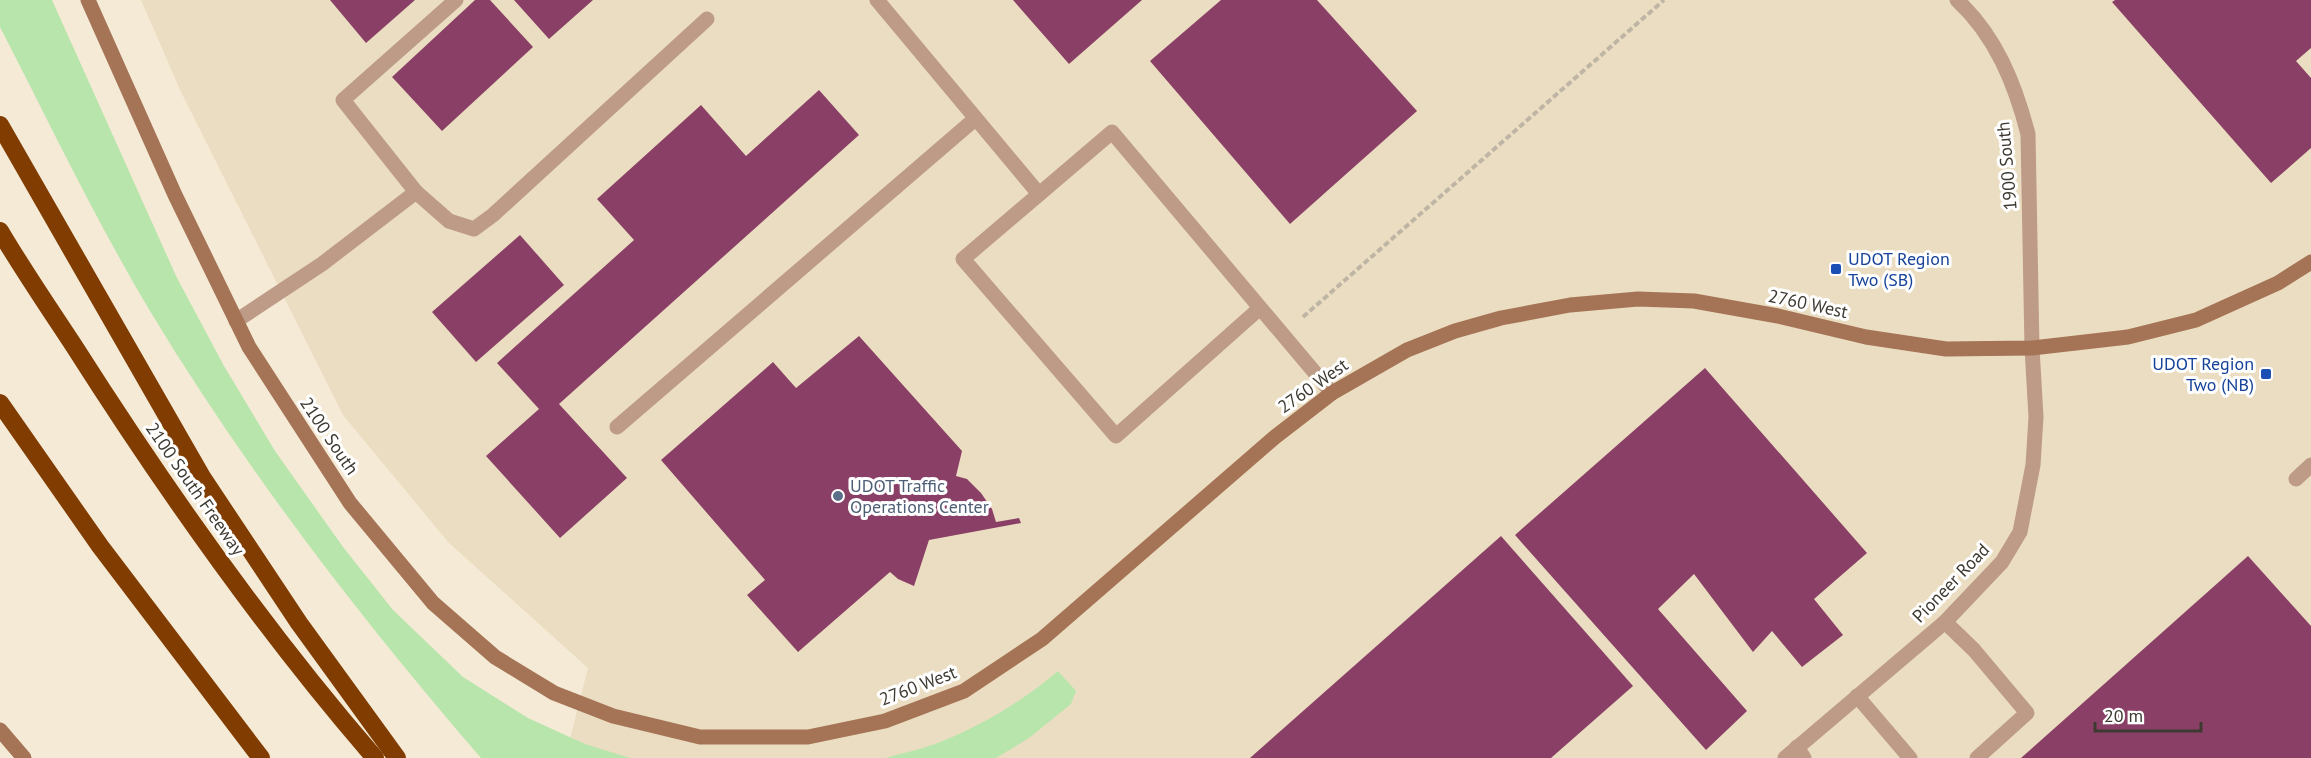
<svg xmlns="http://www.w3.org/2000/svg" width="2311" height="758" font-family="'PT Sans',sans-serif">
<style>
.built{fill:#ebddc1}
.green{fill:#b7e5ab}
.building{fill:#8a4066}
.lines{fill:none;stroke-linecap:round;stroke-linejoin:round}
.path{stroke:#beb5a4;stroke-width:4;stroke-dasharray:6 3;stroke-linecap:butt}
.lane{stroke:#bd9b86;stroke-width:15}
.street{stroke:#bd9b86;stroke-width:15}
.secondary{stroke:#a57355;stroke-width:15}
.highway{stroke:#803c01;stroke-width:18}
.transit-dot{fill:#1a4fb4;stroke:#fff;stroke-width:2}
.service-dot{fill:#5c6f8a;stroke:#fff;stroke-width:2}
.labels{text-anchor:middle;stroke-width:6;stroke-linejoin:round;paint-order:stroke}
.street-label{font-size:18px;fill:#3e3a32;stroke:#fff}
.transit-label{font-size:18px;fill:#164399;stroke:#fff;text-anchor:start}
.service-label{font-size:18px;fill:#4e5e75;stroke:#fff;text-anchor:start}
</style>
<rect width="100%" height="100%" fill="#f5ead5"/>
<polygon class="built" points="141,0 2311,0 2311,758 565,758 588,668 449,543 343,415 182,94"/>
<g class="green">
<path d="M0 0H52L177 278 224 366 275 451 343 547 393 610 463 677 528 718 585 744 630 758H481C360 618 246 470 150 311 95 219 49 122 0 27Z"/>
<path d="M1058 671 1076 691 1071 704 1029 738 996 758H886C902 753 919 750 935 744 979 727 1022 702 1058 671Z"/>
</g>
<g class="building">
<polygon points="330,0 415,0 366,43"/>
<polygon points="475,0 490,0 533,47 442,131 392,77"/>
<polygon points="514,0 593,0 549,39"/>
<polygon points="1013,0 1142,0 1069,64"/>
<polygon points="1221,0 1317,0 1417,111 1290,224 1150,61"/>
<polygon points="2115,0 2311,0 2311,48 2296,61 2311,78 2311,148 2271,183 2112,2"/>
<polygon points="819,90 859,135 559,404 627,478 560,538 486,456 539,409 497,363 634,240 597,199 701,105 746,156"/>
<polygon points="520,235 564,285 476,362 432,312"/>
<polygon points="859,336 962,451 956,476 967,479 981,493 992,509 996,522 1019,518 1021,523 929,540 914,586 898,579 890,572 798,652 747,595 765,580 661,460 773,362 796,388"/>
<polygon points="1705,368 1867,553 1814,599 1843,635 1802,667 1772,631 1753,652 1694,574 1658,609 1747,711 1706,750 1515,535"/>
<polygon points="1501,536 1633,686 1551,758 1250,758"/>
<polygon points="2248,556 2311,626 2311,758 2021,758"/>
</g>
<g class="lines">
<polyline class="path" points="1303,317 1664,0"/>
<g class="lane">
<polyline points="877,0 1039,194"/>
<polyline points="416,192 449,221 474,229 493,215 707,19"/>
<polyline points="1260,308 1116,436 963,259 1112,132 1332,393"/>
<polyline points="236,321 322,264 416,192 343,100 456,0"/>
<polyline points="617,427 975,119"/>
<polyline points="2296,479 2311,465"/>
<polyline points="1945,622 1974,650 2027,713 1977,758"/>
<polyline points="1857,696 1910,758"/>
<polyline points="1797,747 1804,758"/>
</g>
<path class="street" d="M1785 758 1945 622 2002 562 2020 532 2033 465 2036 417 2032 348 2028 134C2015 84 1996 36 1957 0"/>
<g class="secondary">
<polyline points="88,0 175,195 249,347 350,503 433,603 495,657 554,693 613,716 700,737 808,737 885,721 964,691 1042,639 1275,437 1332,393 1407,350 1455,331 1501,318 1570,305 1638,299 1694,301 1778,316 1866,337 1946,349 2032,348 2128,337 2196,320 2278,283 2311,262"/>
<polyline points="0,730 24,758"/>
</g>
<g class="highway">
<polyline points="0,125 202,477 299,623 397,758"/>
<path d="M0 231C23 270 49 308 74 346 165 489 264 630 375 758"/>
<polyline points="0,403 100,546 261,758"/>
</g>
</g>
<g class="transit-dot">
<rect x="1830" y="263" width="12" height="12" rx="3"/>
<rect x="2260" y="368" width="12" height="12" rx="3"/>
</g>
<circle class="service-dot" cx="838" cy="496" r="6"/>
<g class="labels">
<g class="street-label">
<text transform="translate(2007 166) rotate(-95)" y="6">1900 South</text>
<text transform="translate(1808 304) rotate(12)" y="6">2760 West</text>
<text transform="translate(1313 386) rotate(-35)" y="6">2760 West</text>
<text transform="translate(329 436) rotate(56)" y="6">2100 South</text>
<text transform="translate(195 489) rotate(55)" y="6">2100 South Freeway</text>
<text transform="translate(1951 583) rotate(-46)" y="6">Pioneer Road</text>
<text transform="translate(918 686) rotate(-21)" y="6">2760 West</text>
</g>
<g class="transit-label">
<text x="1848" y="265">UDOT Region<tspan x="1848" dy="21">Two (SB)</tspan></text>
<text x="2254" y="370" text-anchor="end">UDOT Region<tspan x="2254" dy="21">Two (NB)</tspan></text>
</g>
<g class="service-label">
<text x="850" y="492">UDOT Traffic<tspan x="850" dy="21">Operations Center</tspan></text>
</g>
</g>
<path d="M2095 722v9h106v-9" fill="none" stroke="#3e3a32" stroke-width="3"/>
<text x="2104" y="722" font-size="18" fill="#3e3a32" stroke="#ffffff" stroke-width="4.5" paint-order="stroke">20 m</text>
</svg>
